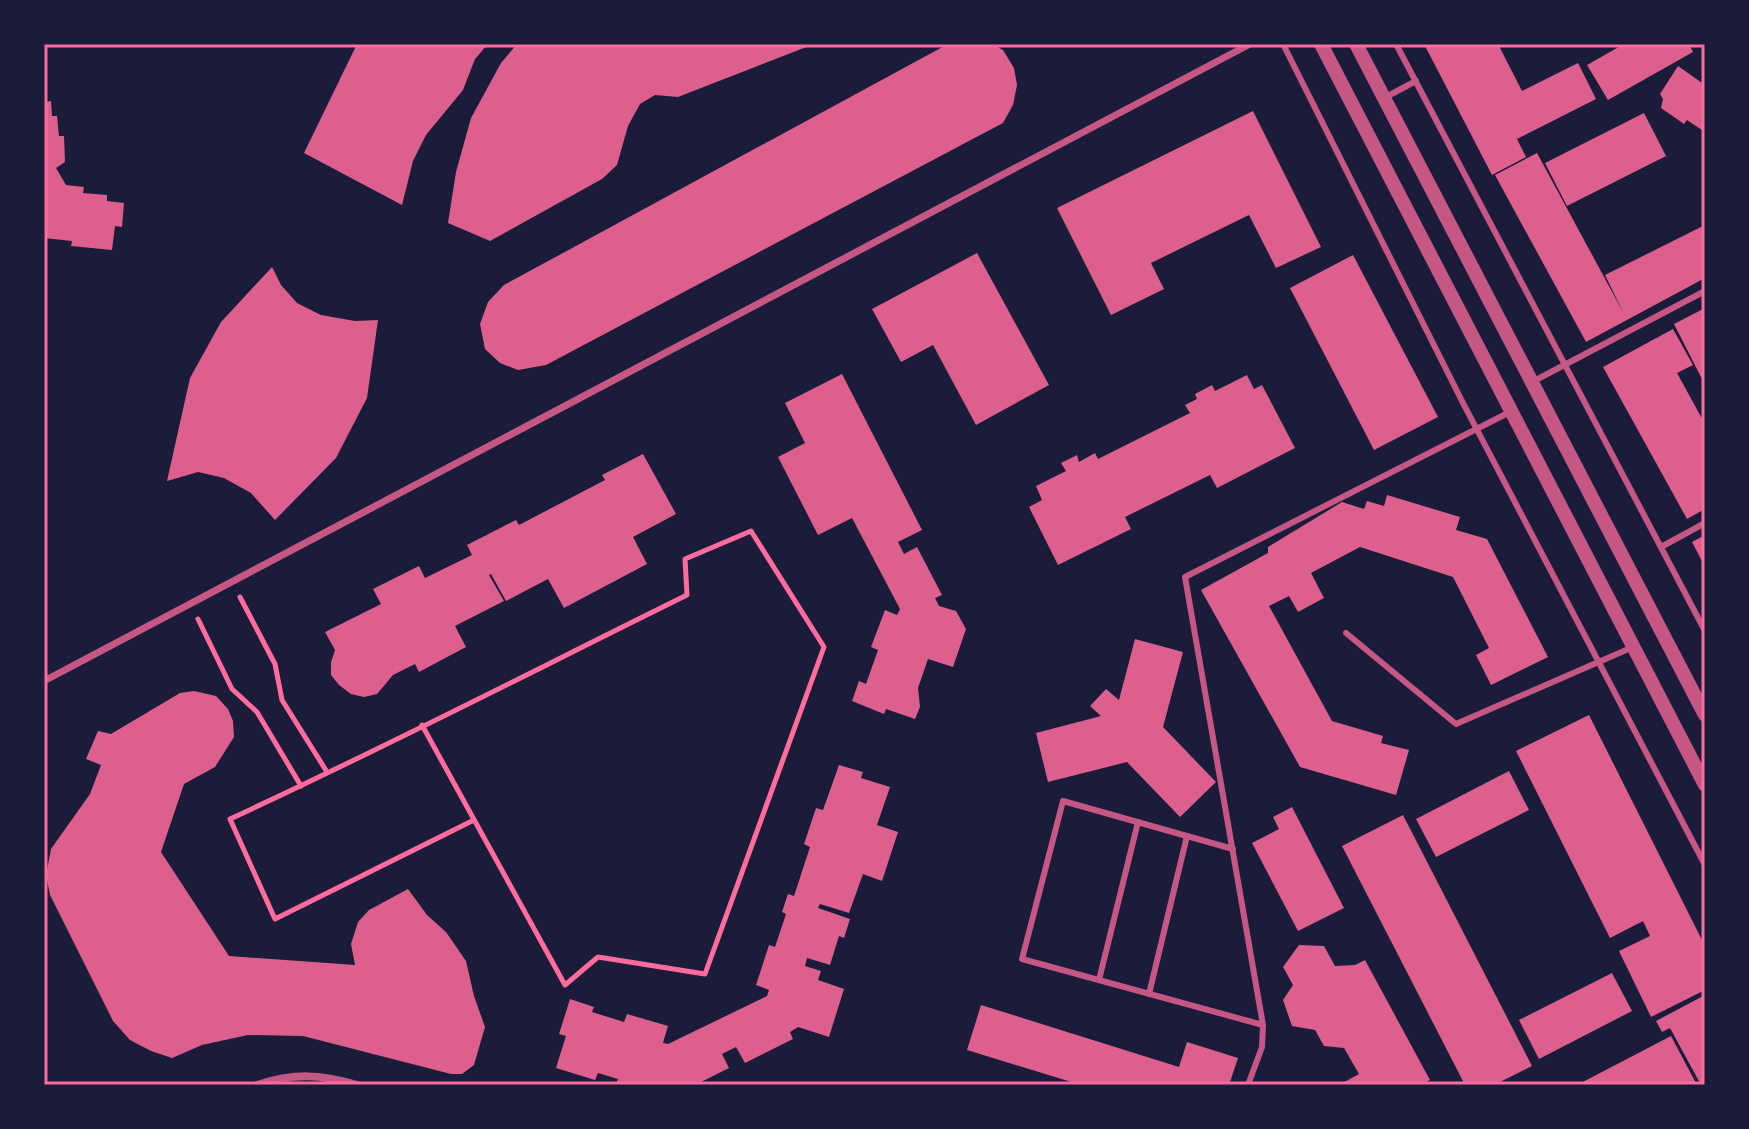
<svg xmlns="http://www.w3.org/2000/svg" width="1749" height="1129" font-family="'Sofia Sans Condensed',sans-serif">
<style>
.building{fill:#dd5f8e}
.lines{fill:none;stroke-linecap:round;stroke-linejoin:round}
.path{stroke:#ff6b9d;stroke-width:5}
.service{stroke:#c65784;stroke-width:6}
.pedestrian{stroke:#c65784;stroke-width:7}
.minor{stroke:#c65784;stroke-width:8}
.tertiary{stroke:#c65784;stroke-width:14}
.neatline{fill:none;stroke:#ff6b9d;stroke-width:3}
</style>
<rect width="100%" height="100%" fill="#1b1b3a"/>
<g class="building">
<polygon points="357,44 488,44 475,59 463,90 426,135 413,161 402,205 304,153"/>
<polygon points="517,44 814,44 678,97 655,95 640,104 628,126 617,165 602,179 490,241 448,223 456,172 471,118 501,63"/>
<polygon points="948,44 992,44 1003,50 1014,68 1017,85 1013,105 1003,123 546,365 518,370 500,363 485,349 480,324 488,302 504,285"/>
<polygon points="1424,44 1498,44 1522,91 1578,63 1596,99 1517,139 1526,157 1492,175"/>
<polygon points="1624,44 1689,44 1693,52 1608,100 1587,65"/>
<polygon points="1678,66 1705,85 1705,132 1687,120 1684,124 1661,108 1663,99 1660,94"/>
<polygon points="51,101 52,116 57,116 59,136 64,136 65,162 56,168 66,185 84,187 83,193 107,195 107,201 124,203 122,227 115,226 112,250 71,246 72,241 44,238 44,102"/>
<polygon points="1253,111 1321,247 1276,268 1249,215 1151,263 1164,289 1111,315 1057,208"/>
<polygon points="1644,113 1666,156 1567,206 1545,163"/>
<polygon points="1537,153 1623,312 1605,275 1705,225 1705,278 1586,342 1495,175"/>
<polygon points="977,253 1049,385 976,425 933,345 901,362 872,309"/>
<polygon points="1353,255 1438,417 1374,450 1290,288"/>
<polygon points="272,267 281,285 297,303 321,315 355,321 378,320 367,398 336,458 275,520 251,493 224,478 198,472 167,481 190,378 221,322"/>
<polygon points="1705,308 1705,378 1702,379 1674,324"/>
<polygon points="1673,329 1693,365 1677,373 1705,424 1705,509 1687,519 1603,367"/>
<polygon points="842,374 922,530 898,542 904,554 917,547 942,595 935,598 939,606 956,611 966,629 953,667 928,659 918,688 920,707 915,719 886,709 884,714 852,701 859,681 866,684 878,650 871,647 885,610 897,615 900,609 852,518 818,535 778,457 805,443 785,403"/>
<polygon points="1247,375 1254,389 1262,385 1295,448 1217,488 1210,475 1125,517 1131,529 1058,565 1029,507 1042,500 1036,486 1066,471 1061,463 1077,455 1079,462 1095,453 1098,459 1190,413 1185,405 1197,399 1195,394 1212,385 1215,391"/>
<polygon points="643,454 676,514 633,537 647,564 564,608 548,579 506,601 491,574 489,575 504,601 455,626 466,647 419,672 415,664 393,675 377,694 364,697 351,694 339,685 331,675 331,662 335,650 325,632 381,604 373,589 419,566 425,578 472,555 467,545 516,520 519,525 605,480 602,475"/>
<polygon points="1387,495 1460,517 1456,530 1487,539 1548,657 1491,685 1476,655 1489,648 1453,577 1360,547 1311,573 1324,598 1298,612 1289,596 1269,606 1332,721 1383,736 1381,743 1409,750 1396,795 1300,767 1201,590 1268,553 1268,547 1342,502 1364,509 1367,501 1384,506"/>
<polygon points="1705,535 1705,567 1692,542"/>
<polygon points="1135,639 1183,652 1163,727 1216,782 1180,817 1127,762 1048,782 1036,733 1101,716 1090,706 1106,689 1119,700"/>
<polygon points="194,691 216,696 228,709 233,721 234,737 215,767 184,784 161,852 229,956 355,965 351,944 358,922 369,910 408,889 427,915 446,932 466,961 474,996 485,1027 474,1065 462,1074 451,1074 303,1036 248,1035 202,1045 172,1058 151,1051 130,1040 113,1021 50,895 46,875 51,849 90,794 101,765 86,759 98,731 111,734 180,693"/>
<polygon points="1589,715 1705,946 1705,990 1651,1017 1619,951 1650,936 1643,921 1610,938 1516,751"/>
<polygon points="839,765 863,772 861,778 890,787 877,825 898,832 882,881 863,874 849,913 820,904 818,908 850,919 844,938 839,936 830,965 807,958 805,966 821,971 818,980 844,989 829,1037 798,1027 790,1032 793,1039 745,1063 736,1047 722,1054 729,1068 695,1085 616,1085 618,1079 598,1073 595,1080 556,1068 566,1036 559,1034 570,999 594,1007 592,1012 624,1022 627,1014 668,1026 663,1043 668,1044 767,996 769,990 756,985 769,945 775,947 786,914 782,912 788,894 794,896 810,847 804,844 816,808 823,810"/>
<polygon points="1509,771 1529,810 1436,857 1416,819"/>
<polygon points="1292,807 1344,908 1298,931 1252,843 1279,829 1273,817"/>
<polygon points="1403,815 1532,1066 1494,1085 1465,1085 1342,846"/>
<polygon points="1299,945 1324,946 1335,966 1355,965 1365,960 1430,1080 1421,1085 1339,1085 1359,1074 1344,1048 1324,1046 1315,1030 1292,1026 1283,1000 1293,985 1283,967"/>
<polygon points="1612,973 1632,1011 1539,1059 1519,1020"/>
<polygon points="1705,995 1705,1085 1701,1085 1670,1028 1662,1032 1656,1021"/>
<polygon points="981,1005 1179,1067 1187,1042 1238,1058 1229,1085 1081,1085 967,1050"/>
<polygon points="1671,1036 1697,1085 1577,1085"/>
</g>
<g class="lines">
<g class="path">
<polyline points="240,597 275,664 282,700 327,772"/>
<polyline points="198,619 232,689 257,712 301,786"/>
<path d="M422 725 565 985 598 957 705 974 824 647 751 531 685 559 687 595C535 670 384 748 230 819L275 919 474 820"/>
</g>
<g class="service">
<polyline points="1283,44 1463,403 1705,865"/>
<polyline points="1396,44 1705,631"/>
<polyline points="1384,98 1416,81"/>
<polyline points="1532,382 1705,291"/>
<polyline points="1661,547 1705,523"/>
<polyline points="1346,633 1456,724 1633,647"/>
<polyline points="1233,849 1063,801 1022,959 1263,1025"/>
<polyline points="1099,980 1138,822"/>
<polyline points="1149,994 1187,836"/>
<polyline points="1248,1085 1262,1047 1263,1025 1185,577 1510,412"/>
</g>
<polyline class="pedestrian" points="44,681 1250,44"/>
<path class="minor" d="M257 1085C294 1073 320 1074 357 1085"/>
<g class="tertiary">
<polyline points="1321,44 1705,785"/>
<polyline points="1356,44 1705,715"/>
</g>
</g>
<rect width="1749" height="1129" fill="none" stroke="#1b1b3a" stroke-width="92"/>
<rect x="46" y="46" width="1657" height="1037" class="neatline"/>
</svg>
